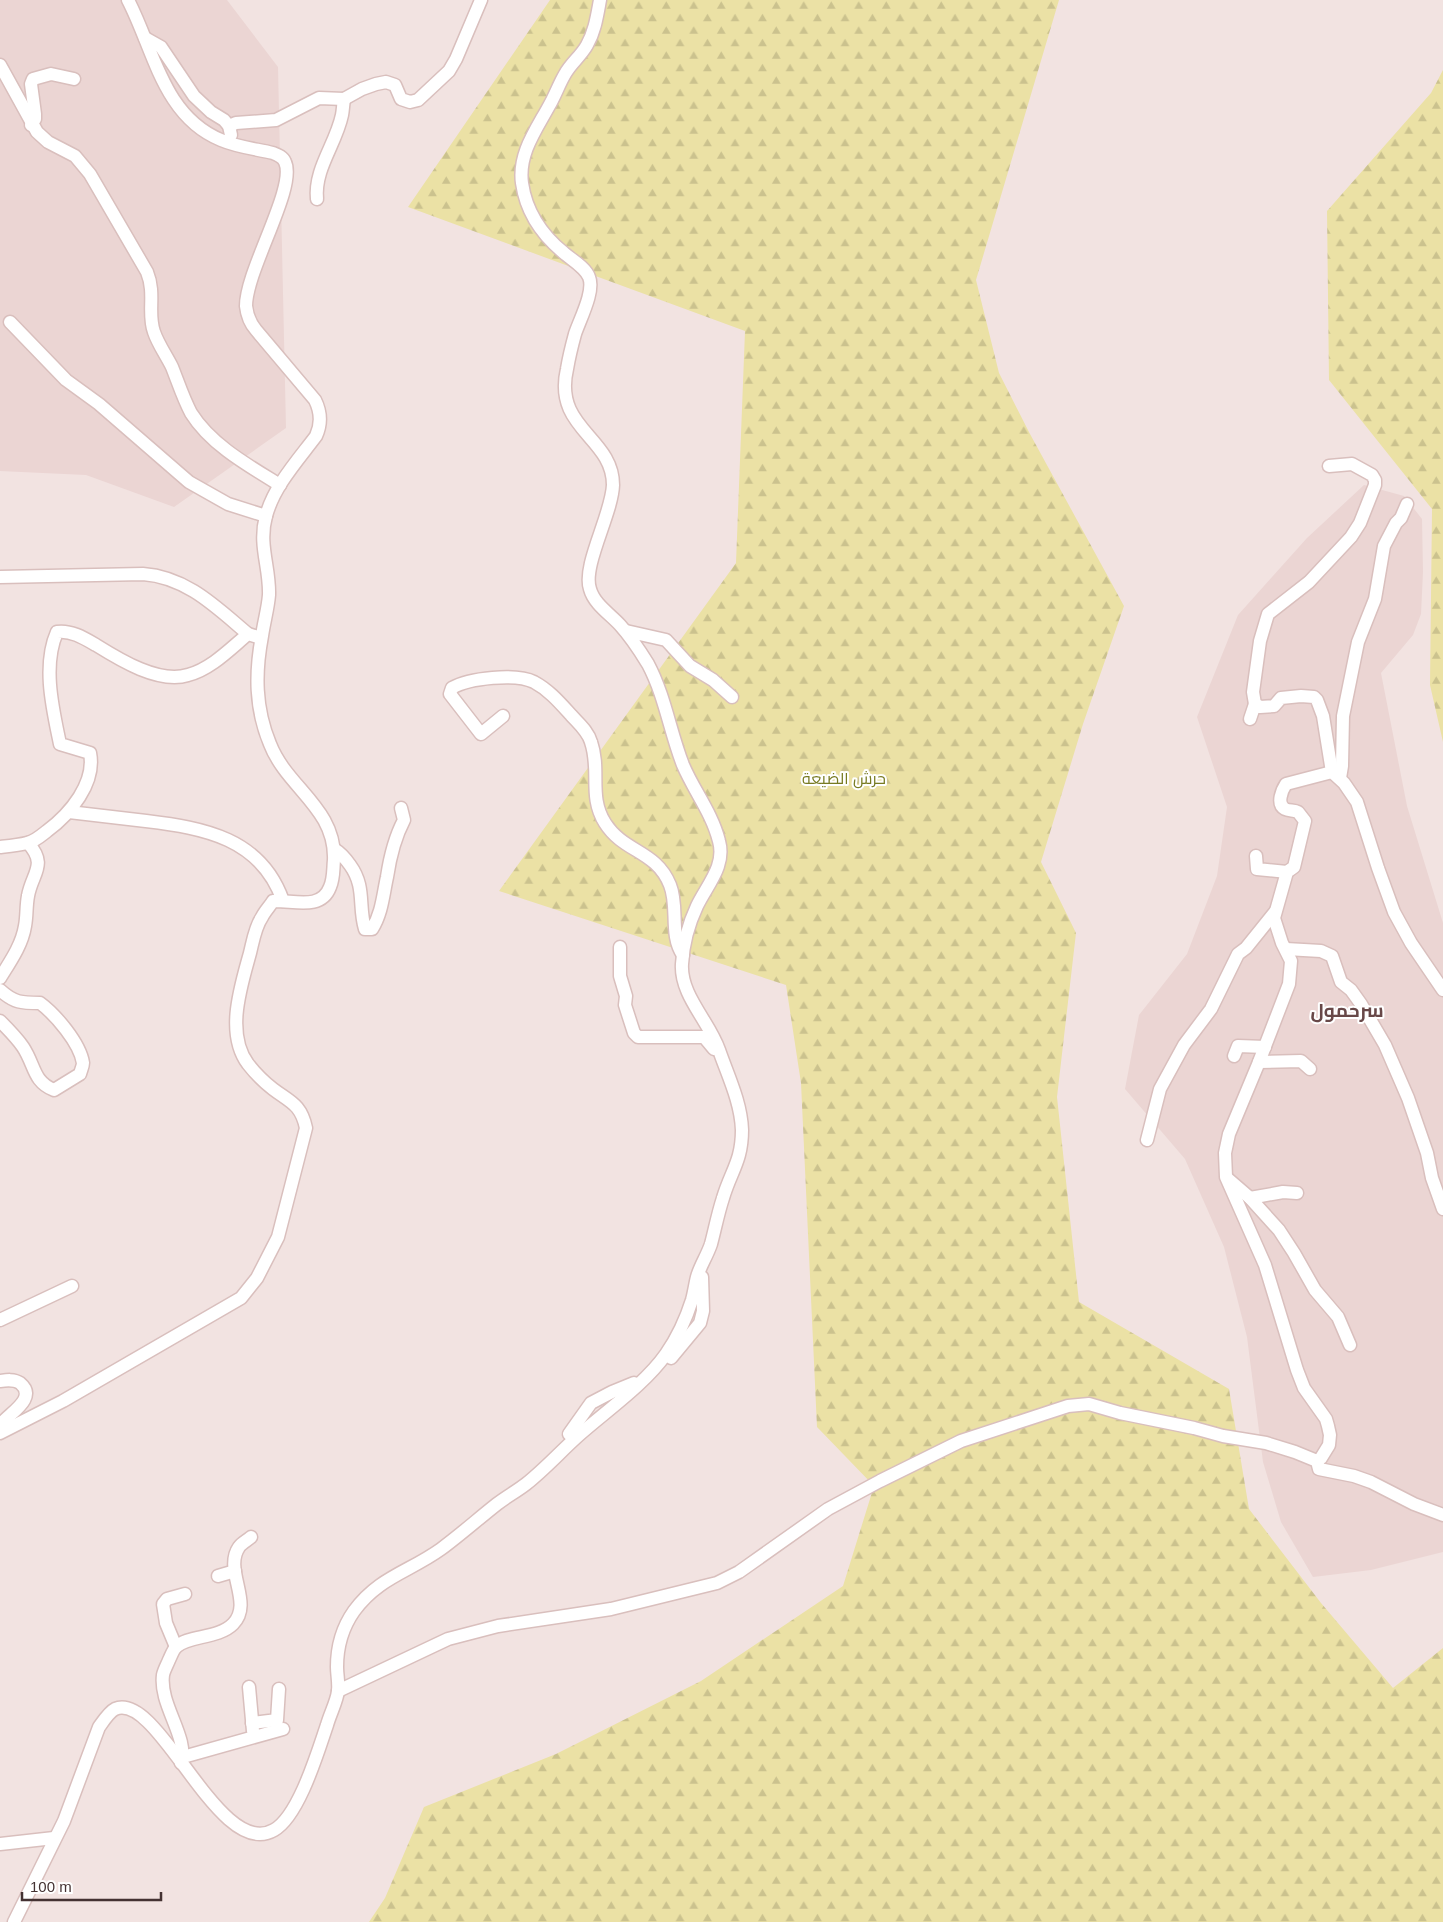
<svg xmlns="http://www.w3.org/2000/svg" width="1443" height="1922" font-family="Arial,Cairo,sans-serif">
<style>
.residential{fill:#ebd5d3}
.forest{fill:url(#forest-firs)}
.lines{fill:none;stroke-linecap:round;stroke-linejoin:round}
.minor-casing{stroke:#d9bfbd;stroke-width:15}
.minor{stroke:#fff;stroke-width:12}
.labels{text-anchor:middle;stroke-width:4;stroke-linejoin:round;paint-order:stroke}
.park-label{font-size:16px;fill:#777a21;stroke:#fff}
.quarter-label{font-size:19px;font-weight:bold;fill:#684848;stroke:#fff}
</style>
<defs>
<pattern id="forest-firs" width="22" height="20" patternUnits="userSpaceOnUse" patternTransform="scale(1.25)"><rect width="22" height="20" fill="#ebe1a5"/><path d="M5 1l3.5 6h-7zM16 11l3.5 6h-7z" fill="#cbc28e"/></pattern>
</defs>
<rect width="100%" height="100%" fill="#f2e3e1"/>
<g class="residential">
<polygon points="0,0 227,0 278,67 286,428 174,507 86,475 0,471"/>
<polygon points="1364,485 1404,496 1422,519 1423,572 1421,614 1413,635 1381,673 1407,806 1443,923 1443,1552 1371,1570 1313,1577 1281,1522 1263,1462 1247,1337 1224,1247 1185,1159 1125,1089 1139,1015 1187,954 1217,876 1227,807 1197,717 1238,615 1307,538"/>
</g>
<g class="forest">
<polygon points="550,0 1059,0 976,280 999,373 1030,434 1124,606 1083,724 1041,862 1076,933 1057,1097 1079,1302 1229,1389 1249,1509 1321,1603 1393,1688 1443,1648 1443,1922 369,1922 385,1898 424,1807 556,1754 701,1681 843,1586 874,1486 817,1427 801,1083 786,985 499,891 736,563 745,331 408,207"/>
<polygon points="1443,70 1443,742 1430,685 1432,509 1329,380 1327,211 1431,93"/>
</g>
<g class="lines">
<g class="minor-casing">
<g id="minor">
<polyline points="145,38 161,47 194,96 211,112 224,120 229,126 231,135"/>
<path d="M0 65 37 132 48 142 75 156 90 174 147 272C156 294 147 313 154 332 158 344 166 355 172 367 178 382 183 398 191 413 211 445 249 466 280 485"/>
<polyline points="31,125 35,119 35,114 31,84 33,79 51,74 74,79"/>
<polyline points="229,126 236,123 276,120 319,98 344,99 362,89 376,84 386,82 395,85 401,99 410,102 418,100 449,71 456,59 481,0"/>
<path d="M317 199C314 169 336 144 342 115 343 110 343 105 344 99"/>
<polyline points="10,322 66,380 99,404 189,482 228,504 266,516"/>
<polyline points="1329,466 1352,464 1372,475 1375,480 1375,485 1360,523 1351,537 1309,582 1268,614 1260,641 1253,692 1255,704 1260,707 1274,706 1281,698 1301,696 1314,697 1317,700 1323,716 1332,772"/>
<path d="M0 577 143 574C187 577 217 608 248 634"/>
<polyline points="626,631 666,640 690,666 713,680 732,697"/>
<path d="M503 716 481 734 450 694 452 688C469 678 516 673 534 682 549 690 560 703 571 715 578 723 588 731 591 742 601 771 588 796 605 823 624 853 656 850 670 885 679 907 669 935 683 955"/>
<polyline points="1250,719 1255,704"/>
<polyline points="1340,778 1342,766 1343,716 1358,642 1375,599 1384,546 1396,523 1401,518 1407,504"/>
<path d="M69 812C95 815 120 818 146 821 204 828 261 838 283 901"/>
<path d="M0 847C9 846 19 845 27 843 34 842 42 835 47 831 70 814 96 783 90 753L60 744C53 710 42 666 57 632 71 630 84 638 96 645 120 660 159 684 188 675 211 669 230 649 248 634L261 638"/>
<path d="M334 849C341 853 345 858 350 865 366 887 358 906 365 929H372C382 913 383 895 387 877 390 857 395 837 404 820L401 808"/>
<polyline points="1256,856 1257,869 1287,872"/>
<polyline points="620,947 620,976 626,996 625,1005 634,1033 638,1037 704,1037 714,1049"/>
<polyline points="1286,949 1321,951 1332,956 1341,982 1351,990 1361,1004 1385,1045 1408,1098 1427,1153 1432,1178 1443,1209"/>
<path d="M0 978C10 962 22 945 25 926 27 916 26 906 28 896 32 873 48 865 28 843"/>
<path d="M0 990C14 1003 22 1003 40 1003 55 1014 80 1043 83 1063 83 1066 81 1070 80 1074L54 1090C33 1082 35 1065 23 1047 17 1038 8 1029 0 1021"/>
<polyline points="1234,1056 1238,1046 1265,1047"/>
<polyline points="1259,1062 1301,1061 1310,1069"/>
<polyline points="1147,1140 1160,1089 1184,1045 1211,1009 1238,954 1246,948 1275,912"/>
<polyline points="1228,1179 1250,1198 1279,1230 1294,1253 1315,1290 1338,1317 1350,1345"/>
<polyline points="1250,1198 1283,1192 1297,1193"/>
<polyline points="0,1320 72,1286"/>
<polyline points="671,1358 700,1323 703,1311 702,1277"/>
<path d="M0 1381C7 1380 14 1379 20 1383 38 1398 10 1413 3 1422 1 1425 1 1428 0 1430"/>
<path d="M0 1433 63 1401 241 1298 257 1278 278 1237 306 1128C301 1104 290 1102 273 1089 264 1082 255 1073 248 1064 225 1033 241 986 250 953 253 941 255 927 262 917 265 911 270 906 273 901 293 900 321 911 330 887 334 878 333 869 334 860 336 808 287 788 270 744 255 708 255 673 262 636 264 622 268 608 269 595 270 567 258 545 266 516 274 486 298 460 316 436 322 423 321 412 315 400L256 330C250 323 247 315 246 306 246 270 297 187 285 162 283 157 278 155 273 153 256 149 237 147 221 140 163 116 154 50 128 0"/>
<polyline points="569,1434 591,1403 612,1392 634,1383"/>
<path d="M1317 1461 1321 1458 1329 1445 1330 1435 1328 1426 1326 1419 1304 1388 1297 1370 1265 1265 1226 1177 1225 1153 1229 1134 1259 1062 1289 984 1291 961 1282 943 1274 918 1287 872 1294 867 1305 821 1298 812C1294 810 1289 811 1285 809 1276 804 1282 790 1286 784L1332 772 1344 783 1357 802 1378 868 1394 912 1411 943 1443 990"/>
<polyline points="218,1576 235,1571"/>
<polyline points="176,1647 166,1623 163,1604 167,1599 185,1594"/>
<polyline points="249,1687 253,1731"/>
<polyline points="338,1691 448,1639 498,1626 611,1609 717,1583 739,1572 828,1509 880,1481 961,1441 1068,1406 1089,1404 1120,1413 1194,1428 1223,1436 1266,1443 1295,1452 1317,1461 1319,1469 1354,1476 1371,1482 1414,1504 1443,1515"/>
<polyline points="252,1723 277,1720 279,1689"/>
<polyline points="183,1757 283,1729"/>
<path d="M181 1763C189 1737 159 1705 163 1675 164 1670 167 1665 169 1660 171 1656 173 1650 176 1647 188 1635 218 1639 233 1624 254 1603 223 1570 239 1547 242 1543 248 1540 251 1537"/>
<polyline points="0,1844 54,1838"/>
<path d="M14 1922 64 1821 99 1727C102 1723 109 1712 115 1709 159 1690 219 1862 274 1830 299 1816 318 1751 327 1725 330 1714 337 1701 338 1691 339 1683 337 1675 337 1667 337 1645 342 1628 354 1611 379 1577 409 1572 441 1549 460 1535 478 1519 497 1504 506 1497 517 1491 526 1484 545 1469 561 1451 579 1435 606 1411 645 1384 666 1354 677 1338 686 1319 692 1300 694 1293 695 1285 697 1277 700 1266 707 1256 711 1244 715 1229 718 1213 723 1198 731 1171 742 1161 742 1130 741 1102 728 1076 719 1050 709 1021 680 995 682 964 683 945 689 923 697 906 707 885 726 866 719 841 712 813 694 791 683 765 670 732 665 696 648 664 640 651 630 636 620 625 610 614 594 604 590 589 582 566 612 514 613 485 613 437 553 429 567 369 569 357 572 345 575 334 580 319 595 291 589 277 585 267 572 260 564 253 542 235 526 211 522 183 518 154 536 130 549 106 555 96 559 84 565 74 571 63 581 56 587 45 595 31 597 16 600 0"/>
</g>
</g>
<use href="#minor" class="minor"/>
</g>
<g class="labels">
<g class="park-label">
<text x="844" y="784">حرش الضيعة</text>
</g>
<g class="quarter-label">
<text x="1347" y="1017">سرحمول</text>
</g>
</g>
<path d="M22 1892v8h139v-8" fill="none" stroke="#443232" stroke-width="2.5"/>
<text x="30" y="1892" font-size="15" fill="#443232" stroke="#ffffff" stroke-width="4" paint-order="stroke">100 m</text>
</svg>
